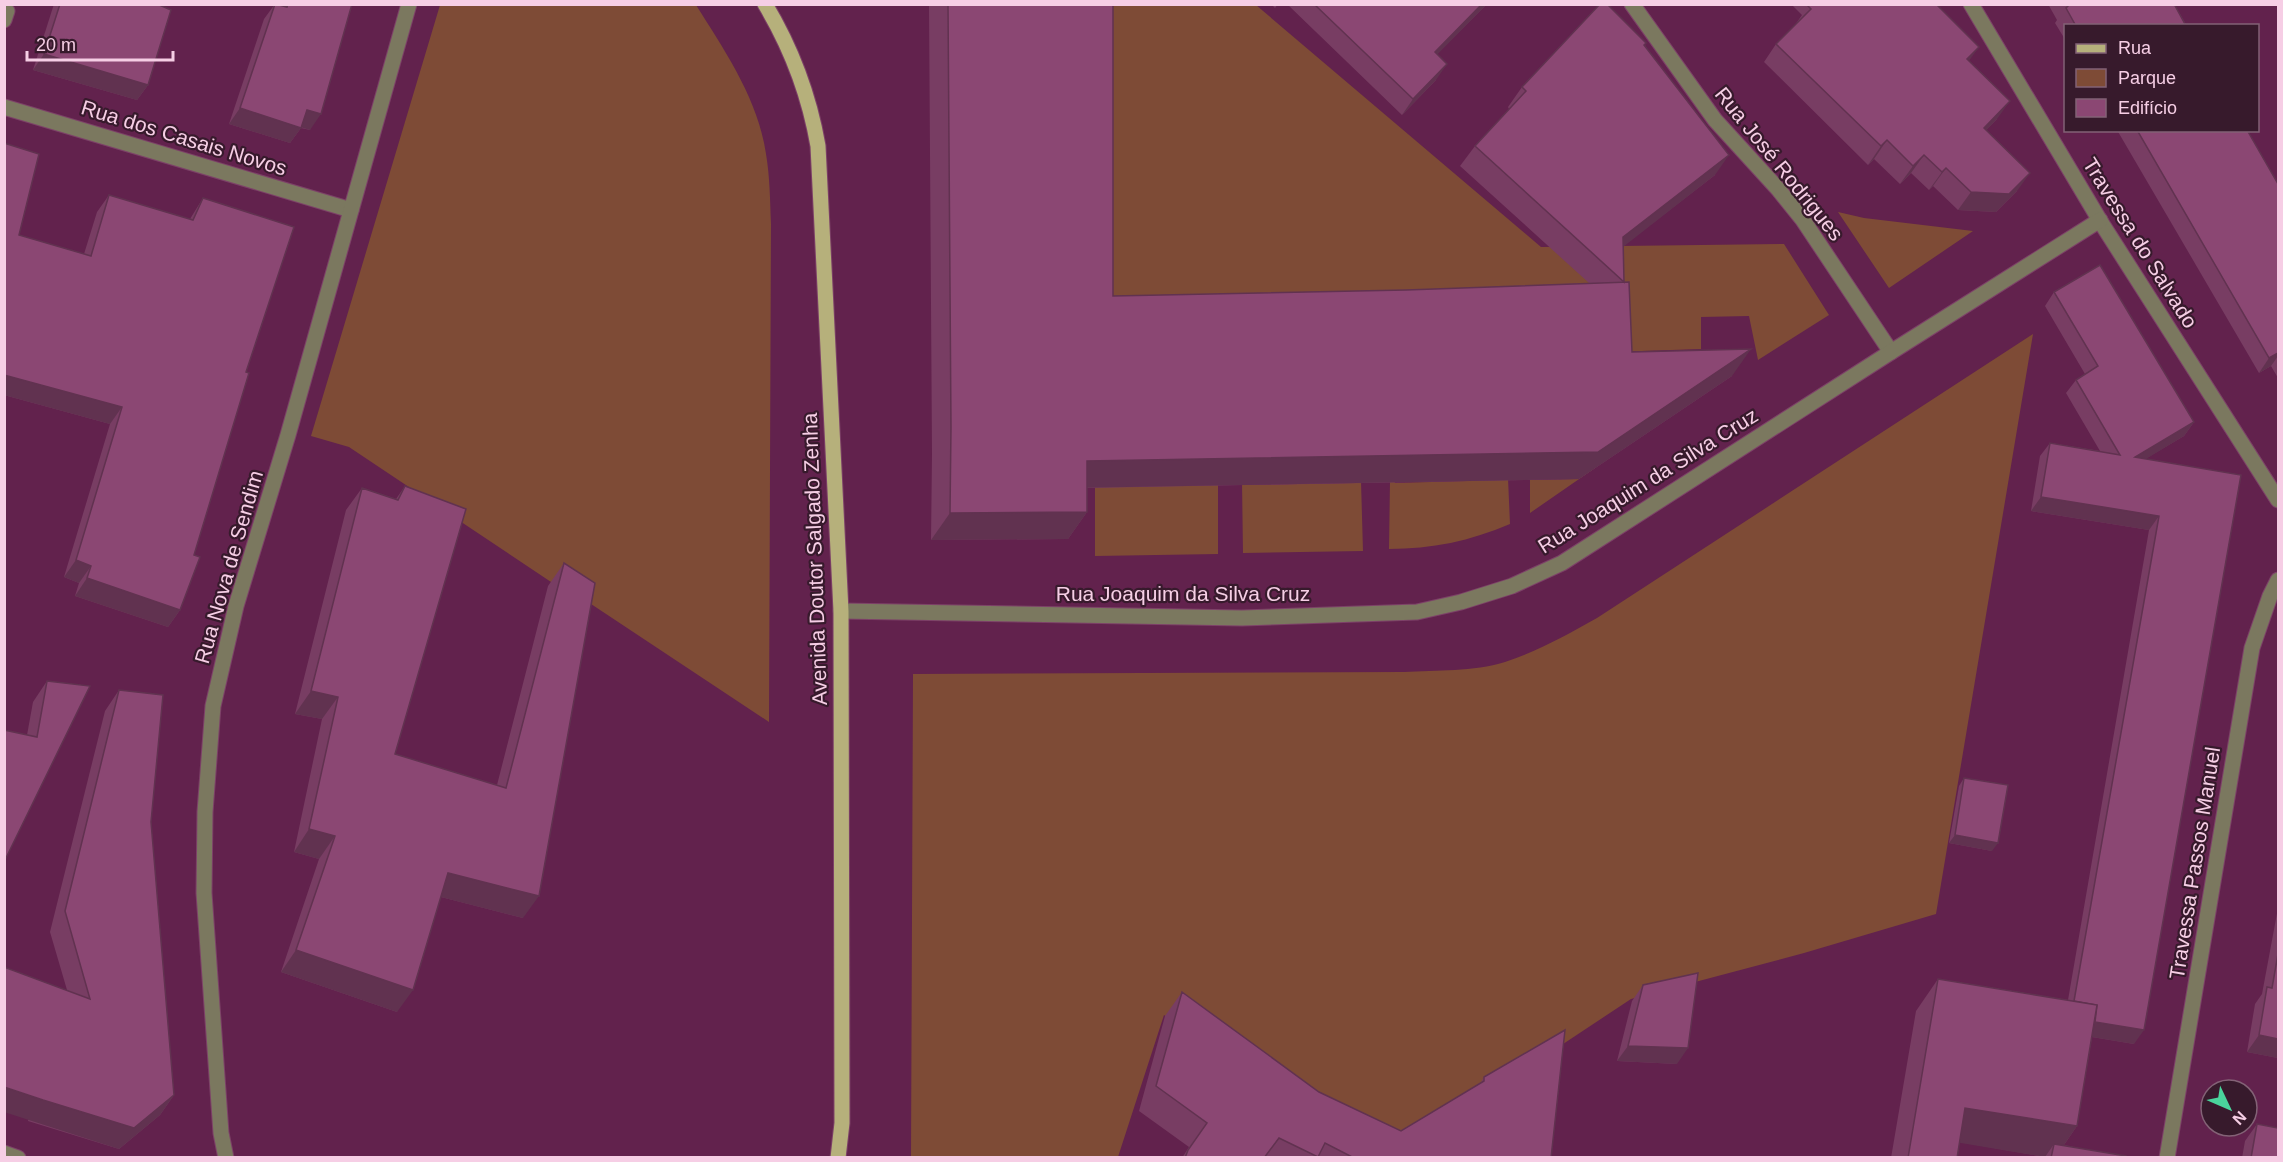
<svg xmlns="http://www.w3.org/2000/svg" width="2283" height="1162" font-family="Arial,sans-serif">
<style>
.green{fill:#7e4b36}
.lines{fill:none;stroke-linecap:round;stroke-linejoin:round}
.minor-casing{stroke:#7d4168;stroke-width:17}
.major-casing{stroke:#7d4168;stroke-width:17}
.minor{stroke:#7b785f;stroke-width:15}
.major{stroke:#b6b07b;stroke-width:15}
.wall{fill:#783d63}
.shaded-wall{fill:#613250}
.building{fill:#8b4773;stroke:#613250;stroke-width:1.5}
.labels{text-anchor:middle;stroke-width:4.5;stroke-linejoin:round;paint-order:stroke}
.street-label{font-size:21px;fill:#f6cee5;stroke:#371a2c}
</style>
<rect width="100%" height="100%" fill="#62224d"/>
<g class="green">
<polygon points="1095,4 1256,5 1541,247 1784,244 1829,315 1758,360 1749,316 1701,317 1701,349 1612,352 1095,327"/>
<path d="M440 5H696C725 51 758 99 766 154 770 177 770 201 771 224L769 722 588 602 575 598 349 447 311 436Z"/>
<polygon points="1838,212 1864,218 1973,231 1889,288"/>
<path d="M2033 334 1936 914 1804 953 1631 999 1548 1054 1370 1157 1164 1015 1118 1157 911 1158 913 674 1404 672C1437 670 1473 672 1505 662 1538 651 1567 635 1597 618Z"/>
<polygon points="1579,468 1595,468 1530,513 1530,478 1536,480 1579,479"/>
<path d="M1508 478 1510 524C1470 541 1432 549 1389 549L1390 481 1394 480 1395 483 1502 480Z"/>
<polygon points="1356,481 1361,481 1363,551 1243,553 1242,482 1250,485 1356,483"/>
<polygon points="1218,482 1218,554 1095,556 1095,484"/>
</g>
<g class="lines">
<g class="minor-casing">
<g id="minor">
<polyline points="1632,4 1715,120 1778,189 1803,220 1891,352"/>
<polyline points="1971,4 2102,224 2278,500"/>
<polyline points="4,10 7,11 4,20"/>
<polyline points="4,107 351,210"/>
<polyline points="841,611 1242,618 1417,612 1461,602 1512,586 1562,563 1891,352 2100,220"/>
<polyline points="4,1153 18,1158"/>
<polyline points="226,1158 221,1133 204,893 205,812 213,706 236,606 288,435 409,4"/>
<polyline points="2167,1158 2252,648 2270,596 2278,580"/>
</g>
</g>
<g class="major-casing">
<path id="major" d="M765 4C792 49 809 94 818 146L841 611 842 1123 838 1158"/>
</g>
<use href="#minor" class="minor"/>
<use href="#major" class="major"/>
</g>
<g class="wall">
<polygon points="54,4 157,4 148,85 137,100 33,70"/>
<polygon points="275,4 352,4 310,130 301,128 290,143 229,124 264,19"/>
<polygon points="929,4 1113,4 1113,296 1406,290 1589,283 1460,166 1475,146 1509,109 1508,107 1522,87 1645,45 1715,175 1623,246 1624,282 1632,352 1732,376 1579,479 1087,488 1087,512 1068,539 931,540 932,454"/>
<polygon points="1271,4 1278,4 1275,8"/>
<polygon points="1287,4 1487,4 1437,54 1436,80 1402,115"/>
<polygon points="1791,4 1936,4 1969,61 1997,119 1986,130 2017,191 1996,212 1958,210 1933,186 1929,190 1911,173 1900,184 1874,159 1868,165 1764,62 1776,44 1795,25 1802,15"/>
<polygon points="2048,4 2174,4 2187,26 2066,26 2066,41 2055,23 2057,20"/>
<polygon points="2117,130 2247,130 2278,184 2278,378 2271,366 2259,373"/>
<polygon points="4,143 19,235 84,254 97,212 109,195 190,219 203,198 246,372 194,555 180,610 168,627 75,596 79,583 64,577 110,424 4,395"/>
<polygon points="2054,292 2194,422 2184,436 2145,459 2241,475 2134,1044 2092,1037 2077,1126 2064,1145 2126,1158 2044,1158 2045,1157 1959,1142 1957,1158 1891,1158 1916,1011 1938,979 2068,1000 2149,530 2031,511 2040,456 2050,443 2100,451 2066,393 2076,380 2085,374 2045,306"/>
<polygon points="405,486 395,754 497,785 548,586 564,563 523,918 441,897 397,1012 281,972 319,859 294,852 322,719 295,714 346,510 362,488 396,499"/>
<polygon points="47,681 90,686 4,862 33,702"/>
<polygon points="119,690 151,822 174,1095 160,1115 119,1149 28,1121 67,990 50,932 105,711"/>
<polygon points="1964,778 1992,851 1949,843 1959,786"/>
<polygon points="2278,908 2278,1058 2247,1052 2255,1004 2262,994"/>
<polygon points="1643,985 1677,1064 1617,1061 1632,1001"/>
<polygon points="1182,992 1319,1092 1401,1131 1480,1084 1484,1077 1551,1158 1182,1158 1189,1147 1139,1111 1165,1016"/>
<polygon points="2257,1124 2278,1128 2278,1126 2278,1158 2242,1158 2245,1141"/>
</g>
<g class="shaded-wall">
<polygon points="1482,4 1487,4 1424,68 1435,52"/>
<polygon points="1979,47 1966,65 1967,59"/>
<polygon points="44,54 148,85 137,100 33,70"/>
<polygon points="1447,64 1436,80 1402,115 1413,99"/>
<polygon points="2010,101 1997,119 1971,146 1984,128"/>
<polygon points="240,108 307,110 321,114 310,130 297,126 301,128 290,143 229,124"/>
<polygon points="1887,140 1874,159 1868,165 1881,146"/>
<polygon points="1729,155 1715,175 1609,258 1623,237"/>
<polygon points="1924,155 1911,173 1900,184 1913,166"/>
<polygon points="1946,168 1933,186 1929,190 1942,172"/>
<polygon points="2030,173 2017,191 1996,212 1958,210 1971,192"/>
<polygon points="1751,349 1732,376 1579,479 1068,488 1087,461"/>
<polygon points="2278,353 2278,356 2271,366 2259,373 2269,358"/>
<polygon points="4,375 122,407 110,424 4,395"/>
<polygon points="2194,422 2184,436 2126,471 2135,457"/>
<polygon points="2041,497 2159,516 2149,530 2031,511"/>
<polygon points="1087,512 1068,539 931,540 950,513"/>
<polygon points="76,560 91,566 79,583 64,577"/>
<polygon points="87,578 180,610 168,627 75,596"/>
<polygon points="311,691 338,697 322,719 295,714"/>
<polygon points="309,829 335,836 319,859 294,852"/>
<polygon points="1955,835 1998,843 1992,851 1949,843"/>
<polygon points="448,873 539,896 523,918 433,895"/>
<polygon points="296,950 413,990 397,1012 281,972"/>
<polygon points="2072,1018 2144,1030 2134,1044 2062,1032"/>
<polygon points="2259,1035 2278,1039 2278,1058 2247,1052"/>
<polygon points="1628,1046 1688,1048 1677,1064 1617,1061"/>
<polygon points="4,1087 174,1095 160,1115 119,1149 4,1112"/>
<polygon points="1965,1108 2077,1126 2055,1158 2054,1144 2045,1157 1943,1140"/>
</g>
<g class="building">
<polygon points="60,4 157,4 171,10 148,85 44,54"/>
<polygon points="275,4 287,7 288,4 352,4 321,114 307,110 301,128 240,108"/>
<polygon points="948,4 1113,4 1113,296 1406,290 1629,282 1632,352 1751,349 1598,452 1087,461 1087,512 950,513 951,427"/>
<polygon points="1314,4 1482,4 1435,52 1447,64 1413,99"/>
<polygon points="1600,4 1607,4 1646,43 1644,45 1729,155 1623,237 1624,282 1475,146 1526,91 1522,87"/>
<polygon points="1810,4 1936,4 1979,47 1967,59 2010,101 1984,128 2030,173 2009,194 1971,192 1946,168 1942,172 1924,155 1913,166 1887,140 1881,146 1776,44 1811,9 1808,6"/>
<polygon points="2067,4 2174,4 2186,26 2076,26 2066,8 2068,6"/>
<polygon points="2137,130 2247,130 2278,184 2278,353 2269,358"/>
<polygon points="4,143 39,154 19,235 91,256 109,195 193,220 203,198 294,227 246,372 249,373 194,555 200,557 180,610 87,578 91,566 76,560 122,407 4,375"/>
<polygon points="2100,265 2194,422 2135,457 2241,475 2144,1030 2095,1022 2097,1005 2074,1001 2159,516 2041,497 2050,443 2120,455 2076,380 2098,366 2054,292"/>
<polygon points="405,486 466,509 395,754 506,788 564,563 595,583 539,896 448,873 413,990 296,950 335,836 309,829 338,697 311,691 362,488 398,500"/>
<polygon points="47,681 90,686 4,862 4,730 37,737"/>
<polygon points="119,690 163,695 151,822 174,1095 134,1128 43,1100 4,1087 4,967 90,999 65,911"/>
<polygon points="1964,778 2008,785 1998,843 1955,835"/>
<polygon points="2278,954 2278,1039 2259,1035 2267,987 2272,988"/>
<polygon points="1698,973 1688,1048 1628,1046 1643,985"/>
<polygon points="1938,979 2097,1005 2077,1126 1965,1108 1957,1158 1908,1158"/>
<polygon points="1182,992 1319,1092 1401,1131 1484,1081 1484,1077 1565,1030 1551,1158 1354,1158 1325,1143 1318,1157 1279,1138 1264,1158 1185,1158 1188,1150 1207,1123 1156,1086"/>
<polygon points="2257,1124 2278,1128 2278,1158 2251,1158"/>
<polygon points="2054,1144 2126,1156 2126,1158 2051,1158"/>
</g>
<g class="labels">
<g class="street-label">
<text transform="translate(184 138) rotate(17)" y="7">Rua dos Casais Novos</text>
<text transform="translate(1779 164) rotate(51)" y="7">Rua José Rodrigues</text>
<text transform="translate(2140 243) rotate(58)" y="7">Travessa do Salvado</text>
<text transform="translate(1648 481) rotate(-32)" y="7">Rua Joaquim da Silva Cruz</text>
<text transform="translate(815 559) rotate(-92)" y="7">Avenida Doutor Salgado Zenha</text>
<text transform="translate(229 567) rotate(-74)" y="7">Rua Nova de Sendim</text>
<text x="1183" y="601">Rua Joaquim da Silva Cruz</text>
<text transform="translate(2195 863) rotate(-81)" y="7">Travessa Passos Manuel</text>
</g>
</g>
<rect width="2283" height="1162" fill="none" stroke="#f6cee5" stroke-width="12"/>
<rect x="2064" y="24" width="195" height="108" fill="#371a2c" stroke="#836276" stroke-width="1.5"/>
<rect x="2076" y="44" width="30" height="9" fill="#b6b07b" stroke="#836276" stroke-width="1.5"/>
<text x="2118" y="54" font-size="18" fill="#f6cee5">Rua</text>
<rect x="2076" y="69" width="30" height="18" fill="#7e4b36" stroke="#836276" stroke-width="1.5"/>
<text x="2118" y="84" font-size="18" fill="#f6cee5">Parque</text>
<rect x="2076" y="99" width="30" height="18" fill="#8b4773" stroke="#836276" stroke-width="1.5"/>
<text x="2118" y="114" font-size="18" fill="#f6cee5">Edifício</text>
<g transform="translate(2229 1108) rotate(134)"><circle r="28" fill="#371a2c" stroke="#836276" stroke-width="1.5"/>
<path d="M0-4.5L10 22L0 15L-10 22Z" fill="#4ad49c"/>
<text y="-9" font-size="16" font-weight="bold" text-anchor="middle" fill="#f6cee5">N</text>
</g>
<path d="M27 51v9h146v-9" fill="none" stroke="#f6cee5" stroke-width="3"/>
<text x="36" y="51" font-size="18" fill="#f6cee5" stroke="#371a2c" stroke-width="4.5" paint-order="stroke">20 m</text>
</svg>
